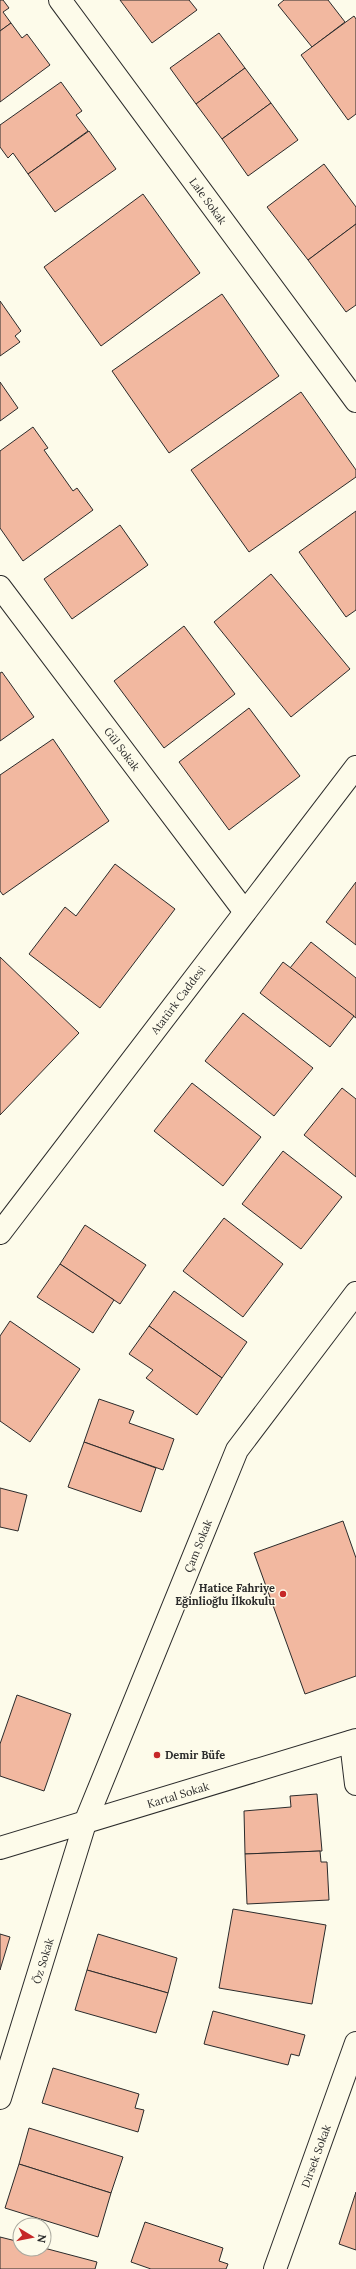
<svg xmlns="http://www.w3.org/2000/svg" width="356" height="2269" font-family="Lora,serif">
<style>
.building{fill:#f2b8a0;stroke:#2b2b2b}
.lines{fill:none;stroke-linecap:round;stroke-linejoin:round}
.street-casing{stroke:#2b2b2b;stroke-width:24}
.secondary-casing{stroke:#2b2b2b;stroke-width:24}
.street{stroke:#fdfbea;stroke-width:22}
.secondary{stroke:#fdfbea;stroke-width:22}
.poi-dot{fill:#c62828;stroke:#fdfbea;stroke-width:1.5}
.labels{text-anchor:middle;stroke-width:3;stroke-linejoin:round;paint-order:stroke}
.street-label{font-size:11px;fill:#2b2b2b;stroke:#fdfbea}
.poi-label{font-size:11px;font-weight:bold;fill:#2b2b2b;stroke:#fdfbea;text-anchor:end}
</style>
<rect width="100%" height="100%" fill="#fdfbea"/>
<g class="building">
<polygon points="0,0 3,0 9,8 3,12 11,23 0,31"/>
<polygon points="120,0 189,0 197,10 152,43"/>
<polygon points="284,0 328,0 345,22 312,47 278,5"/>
<polygon points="354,16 356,19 356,114 348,120 301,55"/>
<polygon points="11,23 22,38 27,34 50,65 0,102 0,31"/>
<polygon points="219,33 245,68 196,104 170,68"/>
<polygon points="245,68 271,103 222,139 196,104"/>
<polygon points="61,82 82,111 76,115 88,131 28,174 13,153 8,158 0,147 0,125"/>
<polygon points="271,103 298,140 248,176 222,139"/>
<polygon points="89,131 116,169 55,212 28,174"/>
<polygon points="324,164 356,207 356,224 308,260 267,207"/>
<polygon points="143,194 200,273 101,346 44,267"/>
<polygon points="356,224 356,305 346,312 308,260"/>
<polygon points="222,294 279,376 169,453 112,371"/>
<polygon points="0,301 21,331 15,336 20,342 0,356"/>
<polygon points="0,382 18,408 0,421"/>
<polygon points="301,392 356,470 356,477 249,552 191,470"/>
<polygon points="33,427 48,448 44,450 73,491 77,488 93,510 23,561 0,528 0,451"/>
<polygon points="356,511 356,610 346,617 299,552"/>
<polygon points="120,525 148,565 72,619 44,579"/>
<polygon points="271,574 350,669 291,717 214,622"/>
<polygon points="184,626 235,694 164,748 114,681"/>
<polygon points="2,672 34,717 0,741 0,673"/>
<polygon points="249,708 300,776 229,830 179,762"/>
<polygon points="53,739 109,821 3,895 0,891 0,775"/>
<polygon points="115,864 175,909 100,1008 29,954 65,907 76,916"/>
<polygon points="356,882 356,945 326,922"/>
<polygon points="311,942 356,978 356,1018 290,968"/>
<polygon points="0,957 79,1033 0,1115"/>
<polygon points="283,962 354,1016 330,1047 260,993"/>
<polygon points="243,1013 313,1068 274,1116 205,1061"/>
<polygon points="192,1083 261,1137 223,1186 154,1131"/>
<polygon points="342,1088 356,1099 356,1177 304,1135"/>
<polygon points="283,1151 342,1197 301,1249 242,1204"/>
<polygon points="224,1218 283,1264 243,1317 183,1271"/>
<polygon points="85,1225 146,1265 120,1304 60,1264"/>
<polygon points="60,1264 114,1300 93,1333 37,1297"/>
<polygon points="174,1291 247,1342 222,1378 149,1326"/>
<polygon points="10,1321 80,1369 30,1442 0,1421 0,1336"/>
<polygon points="149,1326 222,1378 197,1415 146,1378 153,1370 129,1354"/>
<polygon points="99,1399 134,1411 129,1423 174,1439 163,1470 84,1442"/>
<polygon points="84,1442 156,1468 141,1512 68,1487"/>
<polygon points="0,1488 27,1495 18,1531 0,1527"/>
<polygon points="343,1521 356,1558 356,1676 305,1694 254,1553"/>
<polygon points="17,1695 71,1714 44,1791 0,1776 0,1744"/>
<polygon points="317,1794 322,1851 245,1854 244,1811 291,1807 290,1796"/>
<polygon points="320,1851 321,1862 327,1862 329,1900 247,1904 245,1854"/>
<polygon points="233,1909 326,1925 312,2004 219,1988"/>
<polygon points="0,1934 10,1937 0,1970"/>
<polygon points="98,1934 177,1958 168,1993 87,1970"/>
<polygon points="87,1970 168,1993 156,2033 75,2010"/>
<polygon points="213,2011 305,2035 299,2056 291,2054 288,2065 204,2044"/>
<polygon points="53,2068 139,2094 135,2108 144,2110 138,2132 42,2103"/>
<polygon points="29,2128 123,2157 111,2193 19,2164"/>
<polygon points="19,2164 111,2193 98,2237 5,2208"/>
<polygon points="356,2192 356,2250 339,2244"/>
<polygon points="145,2222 223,2248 219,2261 228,2264 226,2269 151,2269 131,2262"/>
<polygon points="0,2237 20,2242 20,2249 44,2248 97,2262 95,2269 0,2269"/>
</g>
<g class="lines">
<g class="street-casing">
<g id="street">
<polyline points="60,0 356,401"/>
<polyline points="0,587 245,912"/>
<polyline points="351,1742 356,1784"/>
<polyline points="0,1848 356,1740"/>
<polyline points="0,2098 85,1823 237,1450 356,1293"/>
<polyline points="275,2269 356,2043"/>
</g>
</g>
<g class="secondary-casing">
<polyline id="secondary" points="0,1233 356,767"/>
</g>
<use href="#street" class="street"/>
<use href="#secondary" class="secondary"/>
</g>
<g class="poi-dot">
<circle cx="283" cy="1594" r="4"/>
<circle cx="157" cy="1755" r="4"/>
</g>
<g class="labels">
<g class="street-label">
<text transform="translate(208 201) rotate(54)" y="4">Lale Sokak</text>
<text transform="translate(122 749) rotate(53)" y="4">Gül Sokak</text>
<text transform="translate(178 1000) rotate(-53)" y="4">Atatürk Caddesi</text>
<text transform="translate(198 1546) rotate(-68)" y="4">Çam Sokak</text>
<text transform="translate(178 1795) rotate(-17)" y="4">Kartal Sokak</text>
<text transform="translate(43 1961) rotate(-73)" y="4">Öz Sokak</text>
<text transform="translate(316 2156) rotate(-70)" y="4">Dirsek Sokak</text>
</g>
<g class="poi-label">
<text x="275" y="1592">Hatice Fahriye<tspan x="275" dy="13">Eğinlioğlu İlkokulu</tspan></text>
<text x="165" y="1759" text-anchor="start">Demir Büfe</text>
</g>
</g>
<g transform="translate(32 2237) rotate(100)"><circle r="19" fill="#fdfbea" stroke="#a9a89e"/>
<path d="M0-3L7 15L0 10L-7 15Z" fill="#c62828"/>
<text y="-6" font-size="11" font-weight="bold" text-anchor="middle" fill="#2b2b2b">N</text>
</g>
</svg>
